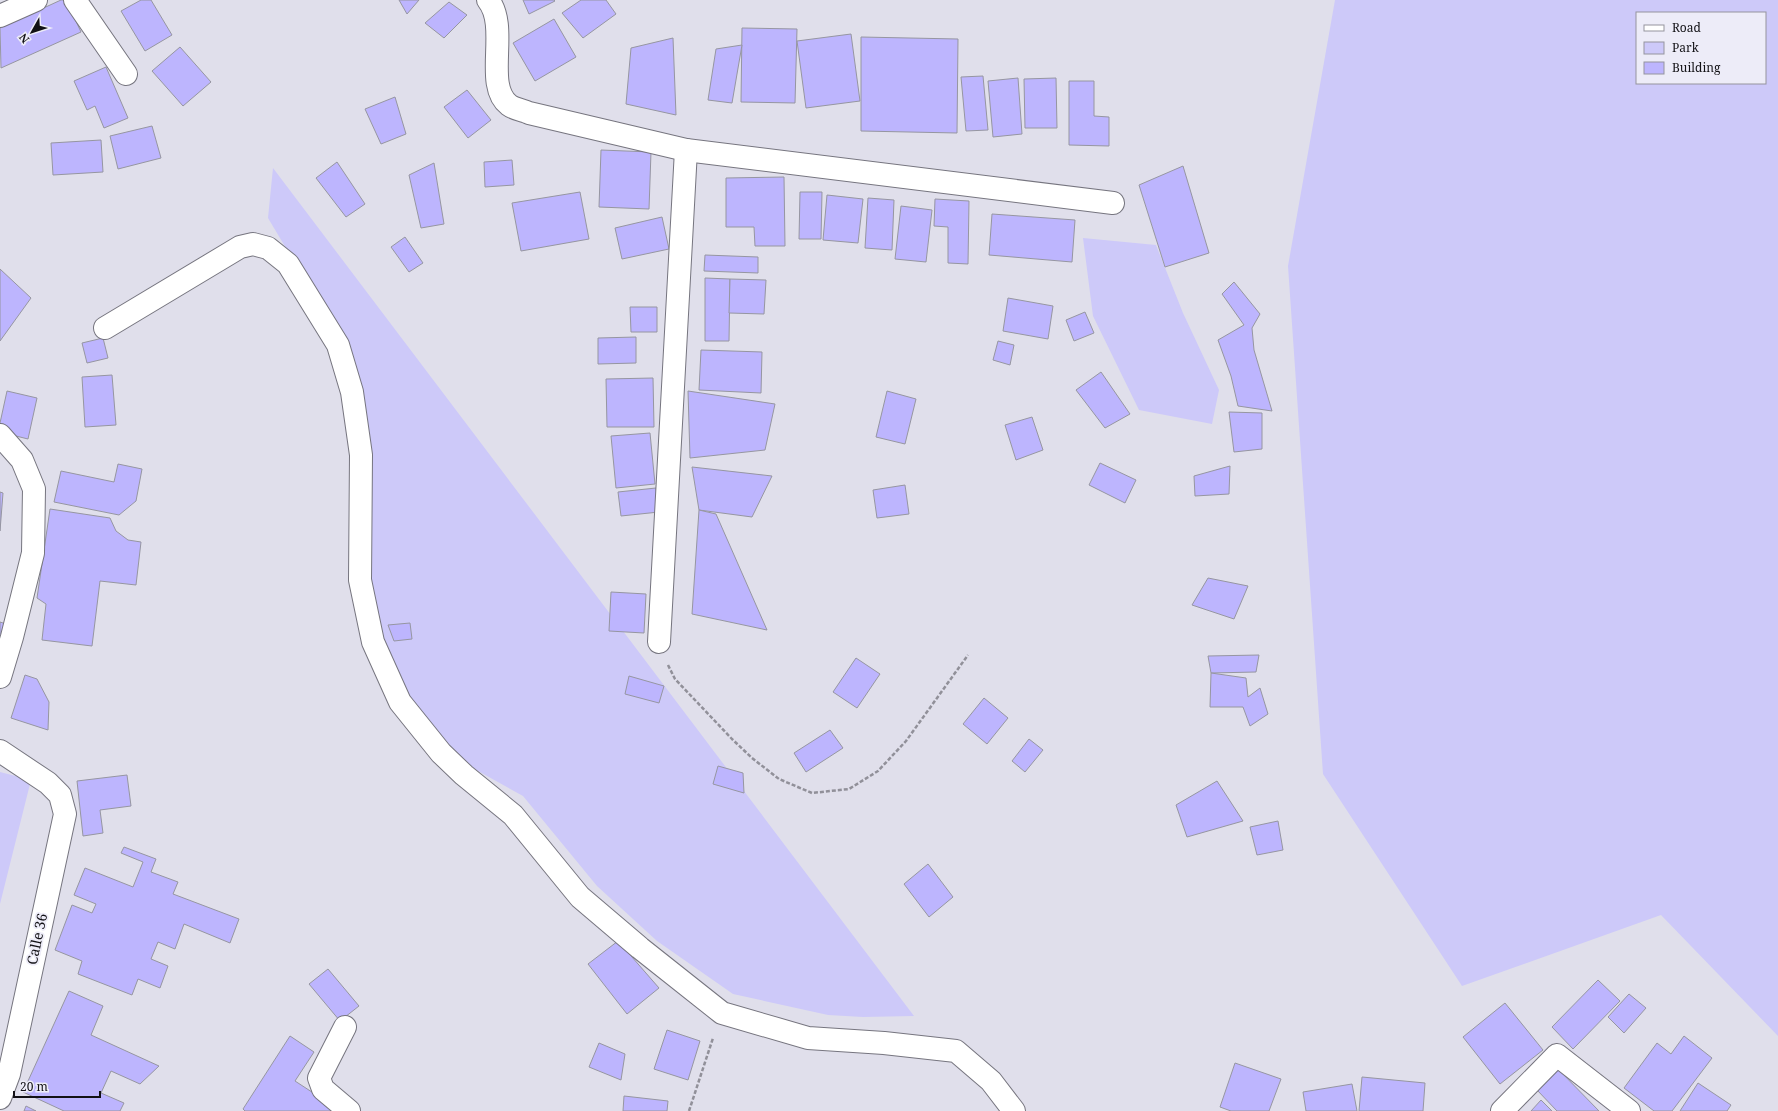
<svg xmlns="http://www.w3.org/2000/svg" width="1778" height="1111" font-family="'Noto Serif',serif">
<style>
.green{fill:#cdc9f9;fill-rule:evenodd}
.building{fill:#bdb5fe;stroke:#9696a1}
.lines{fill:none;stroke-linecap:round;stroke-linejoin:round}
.minor-casing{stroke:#76757f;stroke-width:24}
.path{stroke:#919099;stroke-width:2.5;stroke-dasharray:4 2;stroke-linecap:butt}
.minor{stroke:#fff;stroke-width:22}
.labels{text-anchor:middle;stroke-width:3.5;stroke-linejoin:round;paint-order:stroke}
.street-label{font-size:14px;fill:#121115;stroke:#edecf8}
</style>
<rect width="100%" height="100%" fill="#e0dfeb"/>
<g class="green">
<path d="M1335 0H1778V1036L1661 915 1462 986 1323 774 1288 266ZM1637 13H1765V83H1637Z"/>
<polygon points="273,168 914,1016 863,1017 828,1015 733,994 657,941 597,886 523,796 460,761 414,705 377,624 368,563 348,352 268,218"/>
<polygon points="1083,238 1156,245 1183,313 1219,390 1212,424 1139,410 1093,316"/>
<polygon points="0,772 31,780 0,904"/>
</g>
<g class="building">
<polygon points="61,0 66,0 81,32 1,68 0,28"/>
<polygon points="141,0 151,0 172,35 145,51 121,11"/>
<polygon points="399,0 419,0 407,14"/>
<polygon points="523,0 554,0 555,1 529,14"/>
<polygon points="581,0 606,0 616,14 583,38 562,13"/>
<polygon points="449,2 467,15 444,38 425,23"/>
<polygon points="554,19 576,57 535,81 513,43"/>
<polygon points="742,28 797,29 795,103 741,102"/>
<polygon points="851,34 860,101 806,108 797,41"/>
<polygon points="861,37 958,39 957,133 861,131"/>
<polygon points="673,38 676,115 626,104 631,48"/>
<polygon points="742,45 732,103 708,100 716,49"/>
<polygon points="180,47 211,82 183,106 152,71"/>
<polygon points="106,67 128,118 104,128 95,106 87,110 74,81"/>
<polygon points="983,76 988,130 966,131 961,77"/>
<polygon points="1018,78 1022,134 993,137 988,81"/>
<polygon points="1056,78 1057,128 1025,128 1024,79"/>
<polygon points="1069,81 1094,81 1094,116 1109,117 1109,146 1069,145"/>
<polygon points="467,90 491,120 468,138 444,107"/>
<polygon points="395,97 406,134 381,144 365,109"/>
<polygon points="152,126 161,158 118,169 110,136"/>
<polygon points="101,140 103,172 53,175 51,143"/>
<polygon points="601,150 651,152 649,209 599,207"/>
<polygon points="512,160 514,185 485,187 484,162"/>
<polygon points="337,162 365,204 346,217 316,178"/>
<polygon points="434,163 444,224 421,228 409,175"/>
<polygon points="1183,166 1209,253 1165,267 1139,185"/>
<polygon points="784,177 785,246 755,246 754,227 726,227 726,178"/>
<polygon points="580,192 589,239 521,251 512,203"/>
<polygon points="800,192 822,192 821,239 799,239"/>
<polygon points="827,195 863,199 858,243 823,240"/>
<polygon points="868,198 894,200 892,250 865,248"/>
<polygon points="935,199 969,201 968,264 948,263 948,227 934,226"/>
<polygon points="901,206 932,210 926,262 895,259"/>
<polygon points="992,214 1075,220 1072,262 989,255"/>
<polygon points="662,217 669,249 622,259 615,228"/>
<polygon points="405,237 423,263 409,272 391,247"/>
<polygon points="705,255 758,257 758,273 704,271"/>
<polygon points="0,269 31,298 0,341"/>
<polygon points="705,278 730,279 729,341 705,341"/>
<polygon points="730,279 766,280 764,314 729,313"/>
<polygon points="1234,282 1260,314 1252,328 1254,350 1272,411 1238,406 1231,376 1218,340 1244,325 1222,294"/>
<polygon points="1008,298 1053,306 1048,339 1003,331"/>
<polygon points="630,307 657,307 657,332 631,332"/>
<polygon points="1085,312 1094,333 1074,341 1066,320"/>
<polygon points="636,337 636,363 598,364 598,338"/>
<polygon points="103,338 108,358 87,363 82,343"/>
<polygon points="998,341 1014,345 1010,365 993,360"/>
<polygon points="701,350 762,352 761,393 699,390"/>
<polygon points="1101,372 1130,414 1105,428 1076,390"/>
<polygon points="112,375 116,425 85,427 82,377"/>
<polygon points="653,378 654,427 607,427 606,379"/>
<polygon points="7,391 37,398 28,439 0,432 0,423"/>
<polygon points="688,391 775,404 765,450 690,458"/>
<polygon points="887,391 916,399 905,444 876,437"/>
<polygon points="1229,412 1262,413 1262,449 1234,452"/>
<polygon points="1032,417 1043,450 1016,460 1005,425"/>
<polygon points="650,433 655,484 616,488 611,436"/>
<polygon points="1100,463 1136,480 1125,503 1089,485"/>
<polygon points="118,464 142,469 136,501 119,515 54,502 61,471 114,482"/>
<polygon points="1230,466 1229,494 1195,496 1194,476"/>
<polygon points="692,467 772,476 752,517 699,510"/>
<polygon points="905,485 909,514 877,518 873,490"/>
<polygon points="656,488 659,512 621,516 618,492"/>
<polygon points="0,492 3,493 0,531"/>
<polygon points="50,509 110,518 116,531 128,540 141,542 136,585 100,581 92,646 42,640 46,604 37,598"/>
<polygon points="699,510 716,514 767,630 692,614"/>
<polygon points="1208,578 1248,586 1234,619 1192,605"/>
<polygon points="611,592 646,594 644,633 609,631"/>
<polygon points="0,622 9,625 0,655"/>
<polygon points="410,623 412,639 394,641 388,625"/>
<polygon points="1259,655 1256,672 1211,673 1208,656"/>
<polygon points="856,658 880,674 857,708 833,692"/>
<polygon points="1211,673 1246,678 1248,697 1260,688 1268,714 1250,726 1243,707 1210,707"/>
<polygon points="25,675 37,679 49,702 48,730 11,718"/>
<polygon points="629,676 664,686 659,703 625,694"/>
<polygon points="984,698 1008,718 987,744 963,724"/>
<polygon points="830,730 843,748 806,772 794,753"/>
<polygon points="1029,739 1043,750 1025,772 1012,761"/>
<polygon points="718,766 743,773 744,793 713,784"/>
<polygon points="127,775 131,806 100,810 103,833 83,836 77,781"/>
<polygon points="1217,781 1243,821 1187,837 1176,805"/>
<polygon points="1278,821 1283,850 1257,855 1250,827"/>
<polygon points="124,847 156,859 151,872 178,882 173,894 239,919 230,943 184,924 175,949 158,942 151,959 168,966 160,988 138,979 132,995 78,974 82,961 55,950 72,905 92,913 96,904 74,895 85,868 133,887 143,862 121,853"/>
<polygon points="928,864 953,897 929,917 904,884"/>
<polygon points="618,941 659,988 627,1014 588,964"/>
<polygon points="328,969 359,1006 340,1021 309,984"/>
<polygon points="1598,980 1620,1001 1573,1049 1552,1027"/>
<polygon points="69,991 103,1006 91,1035 159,1066 140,1084 111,1071 101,1093 124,1103 120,1111 64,1111 23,1092"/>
<polygon points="1629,994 1646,1008 1624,1033 1608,1017"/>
<polygon points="1505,1003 1543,1050 1500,1084 1463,1037"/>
<polygon points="667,1030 700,1041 688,1080 654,1069"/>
<polygon points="290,1036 314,1052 295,1081 341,1111 245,1111 243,1109"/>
<polygon points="1684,1036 1712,1058 1672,1111 1654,1111 1624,1088 1657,1043 1671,1054"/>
<polygon points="599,1043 625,1054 621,1080 589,1067"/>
<polygon points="1235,1063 1281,1079 1269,1111 1231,1111 1220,1107"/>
<polygon points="1558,1069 1599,1111 1557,1111 1537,1090"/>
<polygon points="1362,1077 1425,1083 1423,1111 1359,1111"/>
<polygon points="1698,1083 1731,1105 1727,1111 1680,1111"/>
<polygon points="1352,1084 1357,1111 1306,1111 1303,1092"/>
<polygon points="624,1096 668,1101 667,1111 623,1111"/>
<polygon points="1541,1100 1552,1111 1531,1111"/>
<polygon points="26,1106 36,1111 24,1111"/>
</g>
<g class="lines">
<g class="minor-casing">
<g id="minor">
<polyline points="75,0 126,74"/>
<path d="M488 0C510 27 483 85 509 105 514 109 523 110 529 113L686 150 1113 203"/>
<polyline points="0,16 36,0"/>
<polyline points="105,328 240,247 253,244 268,248 288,264 338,345 352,392 361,455 360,580 373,642 400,702 441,753 464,775 513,815 580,897 640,948 722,1013 808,1038 884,1043 956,1051 991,1081 1014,1111"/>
<polyline points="0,435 22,460 34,489 33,553 12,637 0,677"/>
<polyline points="659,642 686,150"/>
<polyline points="0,751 48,783 60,795 65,814 9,1074 0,1098"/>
<polyline points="345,1027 319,1078 323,1089 349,1111"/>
<polyline points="1502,1111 1557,1055 1629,1111"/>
</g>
</g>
<g class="path">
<polyline points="668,665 675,679 732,739 752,758 779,779 812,793 849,789 878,771 906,741 968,655"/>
<polyline points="689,1111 713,1038"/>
</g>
<use href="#minor" class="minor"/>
</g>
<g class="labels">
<g class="street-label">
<text transform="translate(37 939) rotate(-78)" y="5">Calle 36</text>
</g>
</g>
<rect x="1636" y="12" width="130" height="72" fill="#edecf8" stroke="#95949d"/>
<rect x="1644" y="25" width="20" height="6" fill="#ffffff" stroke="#95949d"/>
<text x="1672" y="32" font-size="12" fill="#121115">Road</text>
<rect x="1644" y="42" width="20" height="12" fill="#cdc9f9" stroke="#95949d"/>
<text x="1672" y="52" font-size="12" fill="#121115">Park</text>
<rect x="1644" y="62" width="20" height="12" fill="#bdb5fe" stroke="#95949d"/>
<text x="1672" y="72" font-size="12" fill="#121115">Building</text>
<g transform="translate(32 32) rotate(231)" stroke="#edecf8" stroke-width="3" paint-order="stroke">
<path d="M0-3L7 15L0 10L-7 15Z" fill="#121115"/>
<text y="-6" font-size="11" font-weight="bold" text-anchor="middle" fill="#121115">N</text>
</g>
<path d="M14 1091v6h86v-6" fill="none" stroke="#121115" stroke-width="2"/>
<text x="20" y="1091" font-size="12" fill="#121115" stroke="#edecf8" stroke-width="3" paint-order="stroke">20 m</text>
</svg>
